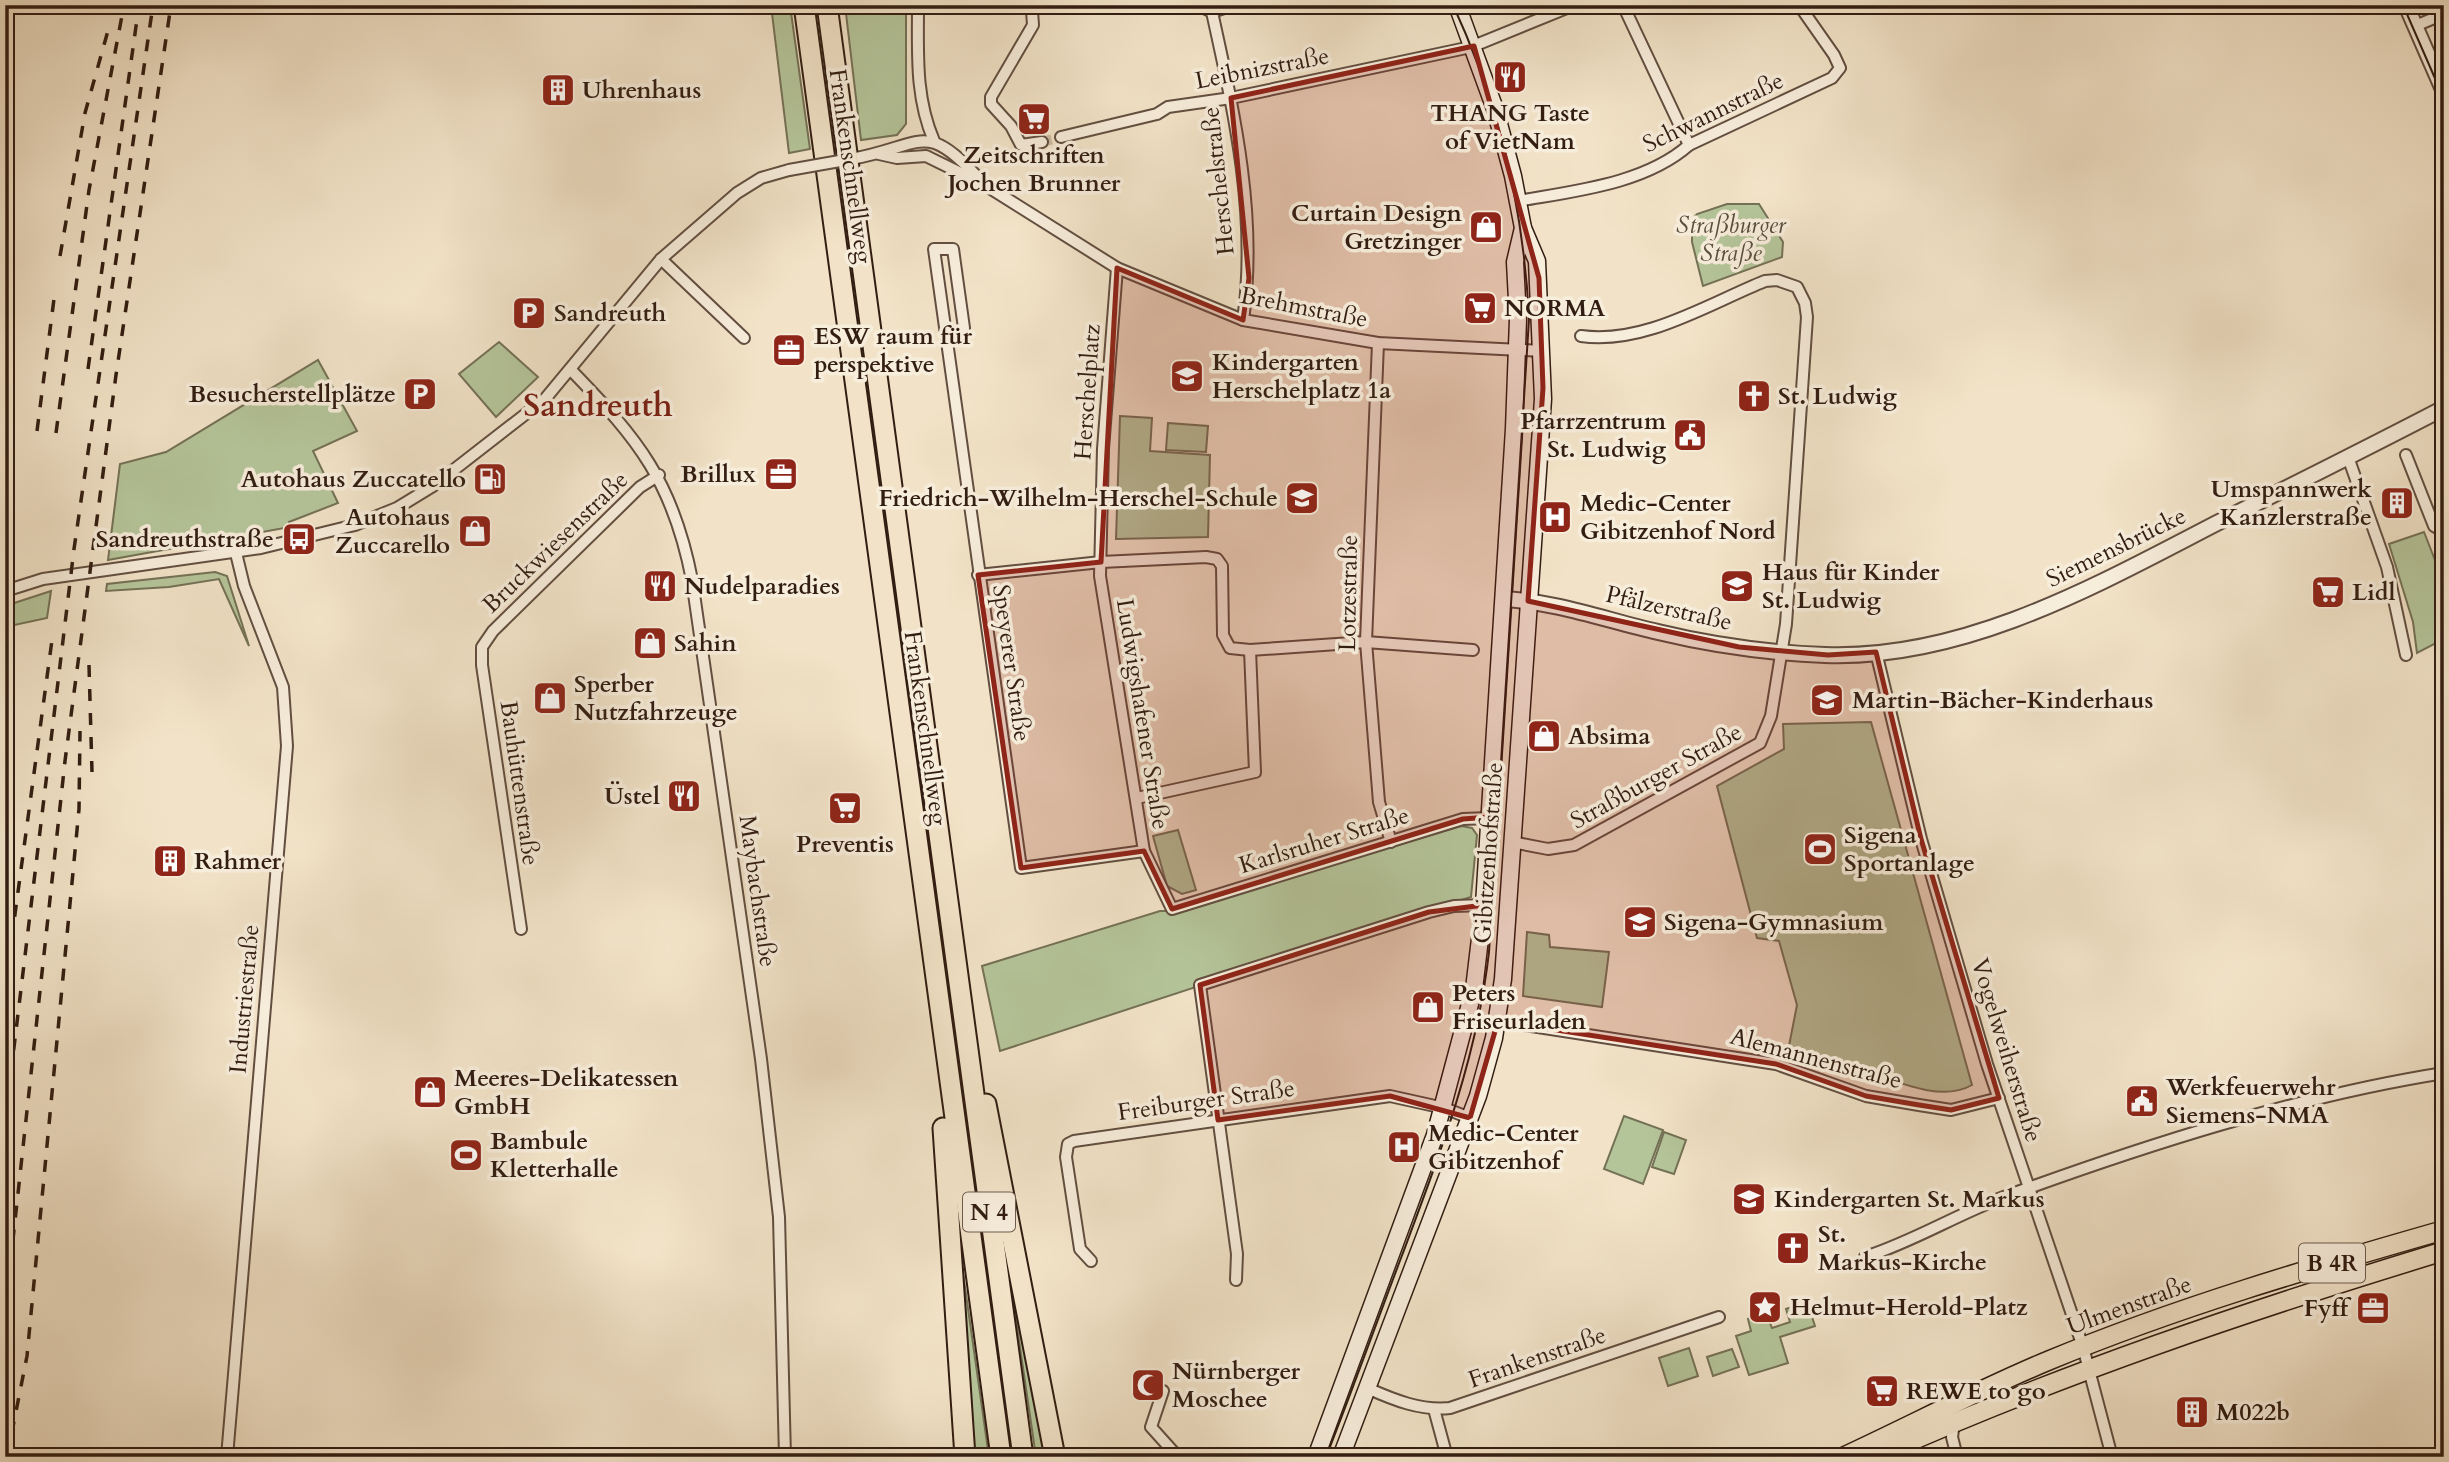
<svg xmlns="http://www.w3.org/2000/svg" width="2449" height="1462" font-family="Cardo,serif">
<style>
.green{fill:#b5c59a;stroke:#747156;stroke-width:2}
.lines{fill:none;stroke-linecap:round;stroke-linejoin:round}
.minor-tunnel{stroke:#ccbba4;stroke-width:10;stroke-dasharray:10 5;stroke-linecap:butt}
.minor-casing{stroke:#624e40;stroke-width:14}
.tertiary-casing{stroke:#624e40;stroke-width:18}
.secondary-casing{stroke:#321d12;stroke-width:19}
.primary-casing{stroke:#321d12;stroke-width:21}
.trunk-casing{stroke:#321d12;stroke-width:23}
.minor{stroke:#f7eddb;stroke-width:10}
.tertiary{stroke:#f7eddb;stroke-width:14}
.secondary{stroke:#f7eddb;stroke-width:16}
.primary{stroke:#f2e3c8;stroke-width:18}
.trunk{stroke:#f2e3c8;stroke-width:19}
.tram{stroke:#321d12;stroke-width:2}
.rail{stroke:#321d12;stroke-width:3.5;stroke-dasharray:12 12;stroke-linecap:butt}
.minor-bridge-casing{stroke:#624e40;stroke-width:14;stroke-linecap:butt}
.minor-bridge{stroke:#f7eddb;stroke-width:10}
.marked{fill:#8f2418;fill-opacity:0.2;stroke:#8f2418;stroke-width:5;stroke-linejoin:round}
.labels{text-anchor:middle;stroke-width:7;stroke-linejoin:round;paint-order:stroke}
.shield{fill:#f7eddb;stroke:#6d5b4e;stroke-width:2}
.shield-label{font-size:23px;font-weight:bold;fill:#321d12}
.street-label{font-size:24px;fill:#321d12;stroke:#f7eddb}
.poi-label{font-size:24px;font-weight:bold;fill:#321d12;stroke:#f7eddb;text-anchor:start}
.park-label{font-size:24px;font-style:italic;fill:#594f3b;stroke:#f7eddb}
.district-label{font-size:32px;font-weight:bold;fill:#7a1f14;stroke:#f7eddb}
</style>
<rect width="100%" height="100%" fill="#f2e3c8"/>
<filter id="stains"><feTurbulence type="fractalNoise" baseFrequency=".00286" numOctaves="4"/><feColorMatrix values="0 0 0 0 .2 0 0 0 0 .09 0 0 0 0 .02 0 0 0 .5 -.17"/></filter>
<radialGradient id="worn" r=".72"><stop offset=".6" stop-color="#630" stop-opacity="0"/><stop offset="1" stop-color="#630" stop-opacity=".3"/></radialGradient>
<g class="green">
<polygon points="771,5 790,5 810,149 789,153"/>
<polygon points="845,5 906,5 906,124 897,135 861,140"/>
<polygon points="1727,204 1759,204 1783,242 1782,257 1703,286 1692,242 1692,219 1697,214"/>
<polygon points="499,342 538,377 496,417 459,374"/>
<polygon points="318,360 357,431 313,451 338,503 289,522 290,527 108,560 120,464 166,452"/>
<polygon points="1120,416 1152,418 1150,451 1210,455 1208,537 1116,539"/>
<polygon points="1168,423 1208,426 1206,452 1166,450"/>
<polygon points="2424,532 2444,583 2444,639 2417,653 2413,622 2389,544"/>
<polygon points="215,572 227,576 249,646 219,579 169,587 106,591 107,584"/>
<polygon points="51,591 47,618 5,627 5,606"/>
<path d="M1871 722 1972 1085C1939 1104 1890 1078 1857 1068 1835 1061 1809 1060 1787 1056L1797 1005 1779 941 1757 938 1717 786 1784 749 1783 724Z"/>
<polygon points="1461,826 1472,828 1477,835 1471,897 1199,981 1193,988 1000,1051 982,966 1160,911 1177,911"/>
<polygon points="1178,830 1196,890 1182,894 1167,886 1153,836"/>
<polygon points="940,907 1016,1457 1008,1457 932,908"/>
<polygon points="1527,932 1549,935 1550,947 1609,952 1602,1007 1523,996"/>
<polygon points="1624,1116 1663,1130 1643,1184 1604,1169"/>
<polygon points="1664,1132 1686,1140 1674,1174 1652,1167"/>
<polygon points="1008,1265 1049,1457 1036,1457"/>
<polygon points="963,1273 989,1457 973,1457 958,1274"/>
<polygon points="1807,1302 1815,1326 1780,1337 1788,1363 1749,1375 1736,1336 1751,1331 1748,1319 1766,1313 1772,1328 1790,1322 1786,1309"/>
<polygon points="1689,1348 1698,1376 1668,1386 1659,1358"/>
<polygon points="1732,1349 1739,1367 1713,1376 1707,1357"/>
</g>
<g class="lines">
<polyline class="minor-tunnel" points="1042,142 1061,137"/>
<g class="minor-casing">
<g id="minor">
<path d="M918 5C918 53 915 97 934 141"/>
<polyline points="1036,5 1032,11 1033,25 991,97 991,104 1011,126 1021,145 1042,142"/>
<path d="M1198 5 1212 12C1234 112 1258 217 1243 320"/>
<polyline points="1623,5 1689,145"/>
<polyline points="1212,12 1233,5"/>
<polyline points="2415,26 2444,14"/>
<polyline points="1061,137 1157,114 1168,107 1231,98 1471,47 1574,5"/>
<polyline points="879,154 897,158 926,156 985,185 1117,268 1243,320 1378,343 1543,351"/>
<path d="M851 159C925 146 923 117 983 183"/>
<path d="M1518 201C1574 191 1645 184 1689 145L1832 78 1840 68 1834 55 1799 5"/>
<polyline points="661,259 744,338"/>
<polyline points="1117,268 1103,449 1100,576 1144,851 1172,909 1463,819 1489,818"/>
<polyline points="947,342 964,328 953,249 934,249 1021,868 1144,851"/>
<polyline points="1378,343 1366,642 1379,802 1391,842"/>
<path d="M571 370C639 440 673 482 692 580L761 1059 779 1217 785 1457"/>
<polyline points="2406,455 2434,526 2444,532"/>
<polyline points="2348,457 2387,567 2406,655"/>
<polyline points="978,575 1101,562 1206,557 1217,559 1222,566 1223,635 1230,648 1250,650 1366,642 1473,650"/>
<polyline points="5,591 43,579 261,548 355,525 397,508 433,486 545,399 661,259 737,193 761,178 789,170"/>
<polyline points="1876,652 1921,839 1987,1064 2083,1347 2112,1457"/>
<polyline points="1137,798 1255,772 1250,650"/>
<path d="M1512 842 1548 849 1574 845 1760 743 1771 716 1786 624 1807 317 1805 303 1797 287 1777 280 1765 281C1708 304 1644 345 1581 336"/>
<polyline points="521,929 482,665 482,647 493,631 640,487 659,475"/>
<polyline points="1498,1021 1776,1064 1866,1096 1919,1105 1951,1110 1999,1098"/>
<path d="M1865 1257C1912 1242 1954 1216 2001 1198 2140 1147 2297 1096 2444 1073"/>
<polyline points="1091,1261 1080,1249 1066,1157 1068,1144 1074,1141 1390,1096 1444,1108 1470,1118"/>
<polyline points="1236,1280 1237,1254 1200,985 1429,912 1454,906 1484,905"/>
<path d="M1367 1388C1394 1400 1421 1411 1450 1408L1719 1317"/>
<polyline points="1163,1391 1151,1427 1178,1457"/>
<polyline points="1434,1409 1447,1457"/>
<polyline points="1954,1422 1952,1437 1957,1457"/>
<polyline points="227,1457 287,746 283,687 244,586 236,553"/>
</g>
</g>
<g class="tertiary-casing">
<g id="tertiary">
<polyline points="2406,5 2444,92"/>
<path d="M1503 599C1558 602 1605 620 1658 632 1712 645 1769 653 1825 655 1965 660 2097 585 2217 523 2293 485 2369 447 2444 408"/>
</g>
</g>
<g class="secondary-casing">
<g id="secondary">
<polyline points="1316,1457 1435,1135 1474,989 1484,905 1514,429 1518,319 1515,262 1523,228"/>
<polyline points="1341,1457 1478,1096 1494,1038 1503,979 1543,399 1537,261 1523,228 1513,176 1495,109 1457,5"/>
</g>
</g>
<g class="primary-casing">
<g id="primary">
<path d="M1843 1457C1912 1425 1980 1389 2050 1360 2178 1307 2311 1268 2444 1230"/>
<path d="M1875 1457C2060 1374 2250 1310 2444 1251"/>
</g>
</g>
<g class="trunk-casing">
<g id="trunk">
<polyline points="804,5 1001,1457"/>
<polyline points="827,5 1023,1457"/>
<polyline points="986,1104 1055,1457"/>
<polyline points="943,1128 965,1457"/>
</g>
</g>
<use href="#minor" class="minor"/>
<use href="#tertiary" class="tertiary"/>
<use href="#secondary" class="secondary"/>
<use href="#primary" class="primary"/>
<use href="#trunk" class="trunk"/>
<g class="tram">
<polyline points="2403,5 2444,99"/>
<path d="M1326 1457C1352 1391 1376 1324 1401 1258 1439 1157 1477 1059 1489 952L1529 319C1524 211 1499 104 1453 5"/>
</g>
<g class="rail">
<polyline points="60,256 85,113 109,27"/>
<polyline points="88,369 139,5"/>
<polyline points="37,431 54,299"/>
<polyline points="56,433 89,190 124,5"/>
<polyline points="89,665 92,772"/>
<polyline points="5,988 52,640"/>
<polyline points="5,1122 74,549 153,5"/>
<polyline points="5,1313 65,761 116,375 171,5"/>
<polyline points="7,1457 27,1356 79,809 80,731"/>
</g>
<g class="minor-bridge-casing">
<polyline id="minor-bridge" points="789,170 851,159"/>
</g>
<use href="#minor-bridge" class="minor-bridge"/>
</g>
<path class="marked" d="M1474 46 1539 278 1543 388 1528 601 1739 647 1828 655 1876 652 1921 839 1999 1098 1951 1110 1919 1105 1866 1096 1776 1064 1498 1021 1470 1118 1390 1096 1218 1120 1200 985 1429 912 1484 905 1490 817 1463 819 1172 909 1144 851 1021 868 978 575 1101 562 1117 268 1243 320 1249 278 1231 98Z"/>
<defs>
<g id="restaurant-square" transform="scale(1.75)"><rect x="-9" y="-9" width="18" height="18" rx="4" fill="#8f2418" stroke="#f7eddb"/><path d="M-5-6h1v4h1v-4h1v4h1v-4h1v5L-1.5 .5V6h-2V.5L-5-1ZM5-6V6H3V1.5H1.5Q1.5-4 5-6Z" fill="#fff"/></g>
<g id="building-square" transform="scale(1.75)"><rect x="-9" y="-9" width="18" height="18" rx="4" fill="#8f2418" stroke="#f7eddb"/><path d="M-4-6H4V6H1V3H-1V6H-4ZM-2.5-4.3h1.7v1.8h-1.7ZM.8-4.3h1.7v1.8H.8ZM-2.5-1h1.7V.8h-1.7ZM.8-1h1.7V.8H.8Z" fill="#fff"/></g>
<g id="supermarket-square" transform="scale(1.75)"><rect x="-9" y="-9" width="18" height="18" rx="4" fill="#8f2418" stroke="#f7eddb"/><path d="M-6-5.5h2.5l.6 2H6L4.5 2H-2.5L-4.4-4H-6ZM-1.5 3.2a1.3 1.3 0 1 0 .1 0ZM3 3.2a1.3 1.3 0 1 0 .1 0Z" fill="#fff"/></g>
<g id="shop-square" transform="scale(1.75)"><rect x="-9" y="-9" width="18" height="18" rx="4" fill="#8f2418" stroke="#f7eddb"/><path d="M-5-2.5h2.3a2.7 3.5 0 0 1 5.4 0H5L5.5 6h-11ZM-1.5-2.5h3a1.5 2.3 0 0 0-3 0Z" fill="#fff"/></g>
<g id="parking-square" transform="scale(1.75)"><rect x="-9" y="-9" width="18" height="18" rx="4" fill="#8f2418" stroke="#f7eddb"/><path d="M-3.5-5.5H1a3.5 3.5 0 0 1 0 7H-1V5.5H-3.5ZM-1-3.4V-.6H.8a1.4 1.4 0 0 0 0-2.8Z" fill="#fff"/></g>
<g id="office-square" transform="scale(1.75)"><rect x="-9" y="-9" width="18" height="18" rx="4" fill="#8f2418" stroke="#f7eddb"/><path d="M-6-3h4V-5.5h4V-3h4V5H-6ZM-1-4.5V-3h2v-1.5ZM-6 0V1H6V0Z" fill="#fff"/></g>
<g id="school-square" transform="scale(1.75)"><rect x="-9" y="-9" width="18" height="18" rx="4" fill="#8f2418" stroke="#f7eddb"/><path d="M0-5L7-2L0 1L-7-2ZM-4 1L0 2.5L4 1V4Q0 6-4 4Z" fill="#fff"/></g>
<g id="church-square" transform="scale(1.75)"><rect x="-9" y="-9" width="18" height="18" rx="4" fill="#8f2418" stroke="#f7eddb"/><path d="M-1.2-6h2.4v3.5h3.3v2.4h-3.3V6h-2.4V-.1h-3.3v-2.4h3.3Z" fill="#fff"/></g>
<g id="civic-square" transform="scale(1.75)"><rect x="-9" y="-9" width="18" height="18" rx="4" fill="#8f2418" stroke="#f7eddb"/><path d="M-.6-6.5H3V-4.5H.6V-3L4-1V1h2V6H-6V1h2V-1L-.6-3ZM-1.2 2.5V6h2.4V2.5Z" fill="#fff"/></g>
<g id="fuel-square" transform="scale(1.75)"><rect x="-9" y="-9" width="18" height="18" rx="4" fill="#8f2418" stroke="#f7eddb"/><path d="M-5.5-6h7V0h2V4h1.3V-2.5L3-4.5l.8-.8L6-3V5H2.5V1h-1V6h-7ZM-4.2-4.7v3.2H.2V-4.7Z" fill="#fff"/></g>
<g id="hospital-square" transform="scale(1.75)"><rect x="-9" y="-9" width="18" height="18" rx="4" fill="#8f2418" stroke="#f7eddb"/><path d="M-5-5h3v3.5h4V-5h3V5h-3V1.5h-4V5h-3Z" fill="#fff"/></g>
<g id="bus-square" transform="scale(1.75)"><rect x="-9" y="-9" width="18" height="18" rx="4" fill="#8f2418" stroke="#f7eddb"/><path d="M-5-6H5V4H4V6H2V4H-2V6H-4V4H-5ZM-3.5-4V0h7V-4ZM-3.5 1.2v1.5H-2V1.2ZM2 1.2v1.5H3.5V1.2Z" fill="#fff"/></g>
<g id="stadium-square" transform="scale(1.75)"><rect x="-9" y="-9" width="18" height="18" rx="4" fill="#8f2418" stroke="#f7eddb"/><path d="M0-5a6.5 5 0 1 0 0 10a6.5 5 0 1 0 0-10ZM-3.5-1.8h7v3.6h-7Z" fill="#fff"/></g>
<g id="sight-square" transform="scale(1.75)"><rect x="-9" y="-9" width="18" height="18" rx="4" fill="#8f2418" stroke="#f7eddb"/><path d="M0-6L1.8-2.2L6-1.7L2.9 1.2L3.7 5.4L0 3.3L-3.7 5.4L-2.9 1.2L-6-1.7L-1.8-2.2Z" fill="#fff"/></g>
<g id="mosque-square" transform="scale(1.75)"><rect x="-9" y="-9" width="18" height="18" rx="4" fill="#8f2418" stroke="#f7eddb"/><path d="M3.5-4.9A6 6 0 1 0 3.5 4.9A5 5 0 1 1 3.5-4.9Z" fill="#fff"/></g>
</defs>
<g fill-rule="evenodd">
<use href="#restaurant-square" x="1510" y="77"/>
<use href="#building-square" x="558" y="90"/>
<use href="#supermarket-square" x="1034" y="119"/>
<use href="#shop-square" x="1486" y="227"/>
<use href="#supermarket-square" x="1480" y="308"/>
<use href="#parking-square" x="529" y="313"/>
<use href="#office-square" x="789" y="350"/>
<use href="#school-square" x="1187" y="376"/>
<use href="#parking-square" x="420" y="394"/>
<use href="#church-square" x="1754" y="396"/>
<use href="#civic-square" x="1690" y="435"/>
<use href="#office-square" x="781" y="474"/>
<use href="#fuel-square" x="490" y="479"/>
<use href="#school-square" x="1302" y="498"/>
<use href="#building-square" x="2397" y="503"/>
<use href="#hospital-square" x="1555" y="517"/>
<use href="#shop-square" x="475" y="531"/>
<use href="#bus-square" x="299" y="539"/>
<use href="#restaurant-square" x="660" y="586"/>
<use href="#school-square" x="1737" y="586"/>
<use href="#supermarket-square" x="2328" y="592"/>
<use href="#shop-square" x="650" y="643"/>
<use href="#shop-square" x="550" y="698"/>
<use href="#school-square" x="1827" y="700"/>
<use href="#shop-square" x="1544" y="736"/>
<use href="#restaurant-square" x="684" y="796"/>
<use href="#supermarket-square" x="845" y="808"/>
<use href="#stadium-square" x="1820" y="849"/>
<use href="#building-square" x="170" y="861"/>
<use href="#school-square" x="1640" y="922"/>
<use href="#shop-square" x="1428" y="1007"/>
<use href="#shop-square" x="430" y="1092"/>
<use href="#civic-square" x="2142" y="1101"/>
<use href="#hospital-square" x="1404" y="1147"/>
<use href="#stadium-square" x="466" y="1155"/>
<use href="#school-square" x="1749" y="1199"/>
<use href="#church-square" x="1793" y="1248"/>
<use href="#sight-square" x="1765" y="1307"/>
<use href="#office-square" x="2373" y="1308"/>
<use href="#mosque-square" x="1148" y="1385"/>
<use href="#supermarket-square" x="1882" y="1391"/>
<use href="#building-square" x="2192" y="1412"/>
</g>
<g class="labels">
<g class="shield">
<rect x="963" y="1192.5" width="52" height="39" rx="5"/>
<rect x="2299" y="1243.5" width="66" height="39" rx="5"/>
</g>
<g class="shield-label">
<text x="989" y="1220">N 4</text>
<text x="2332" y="1271">B 4R</text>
</g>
<g class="street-label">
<text transform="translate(1262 68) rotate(-11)" y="8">Leibnizstraße</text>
<text transform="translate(1713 112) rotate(-26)" y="8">Schwannstraße</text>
<text transform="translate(851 166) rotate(82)" y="8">Frankenschnellweg</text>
<text transform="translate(1218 181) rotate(-96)" y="8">Herschelstraße</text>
<text transform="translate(1304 307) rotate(11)" y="8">Brehmstraße</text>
<text transform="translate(1087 392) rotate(-86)" y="8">Herschelplatz</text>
<text transform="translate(555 542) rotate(-44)" y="8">Bruckwiesenstraße</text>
<text transform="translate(2116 547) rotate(-26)" y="8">Siemensbrücke</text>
<text transform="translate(1348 593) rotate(-89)" y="8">Lotzestraße</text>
<text transform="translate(1669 608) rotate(13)" y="8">Pfälzerstraße</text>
<text transform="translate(1012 663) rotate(82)" y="8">Speyerer Straße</text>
<text transform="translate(1143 714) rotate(81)" y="8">Ludwigshafener Straße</text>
<text transform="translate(926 728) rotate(82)" y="8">Frankenschnellweg</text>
<text transform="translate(1656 776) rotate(-29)" y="8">Straßburger Straße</text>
<text transform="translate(520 783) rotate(82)" y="8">Bauhüttenstraße</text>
<text transform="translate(1324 840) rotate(-17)" y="8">Karlsruher Straße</text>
<text transform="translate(1488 853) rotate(-86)" y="8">Gibitzenhofstraße</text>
<text transform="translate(758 891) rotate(82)" y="8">Maybachstraße</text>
<text transform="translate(244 999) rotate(-85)" y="8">Industriestraße</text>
<text transform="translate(2007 1050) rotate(73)" y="8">Vogelweiherstraße</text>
<text transform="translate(1816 1058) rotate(15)" y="8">Alemannenstraße</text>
<text transform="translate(1206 1100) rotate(-8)" y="8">Freiburger Straße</text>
<text transform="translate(2129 1305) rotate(-20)" y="8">Ulmenstraße</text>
<text transform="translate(1537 1357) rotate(-19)" y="8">Frankenstraße</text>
</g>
<g class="poi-label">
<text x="582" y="98">Uhrenhaus</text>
<text x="1510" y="121" text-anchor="middle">THANG Taste<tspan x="1510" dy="28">of VietNam</tspan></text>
<text x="1034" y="163" text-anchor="middle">Zeitschriften<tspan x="1034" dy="28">Jochen Brunner</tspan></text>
<text x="1462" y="221" text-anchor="end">Curtain Design<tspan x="1462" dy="28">Gretzinger</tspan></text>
<text x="1504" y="316">NORMA</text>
<text x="554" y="321">Sandreuth</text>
<text x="814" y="344">ESW raum für<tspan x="814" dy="28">perspektive</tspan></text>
<text x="1212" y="370">Kindergarten<tspan x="1212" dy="28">Herschelplatz 1a</tspan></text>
<text x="396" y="402" text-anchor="end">Besucherstellplätze</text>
<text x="1778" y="404">St. Ludwig</text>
<text x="1666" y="429" text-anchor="end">Pfarrzentrum<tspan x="1666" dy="28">St. Ludwig</tspan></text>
<text x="756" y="482" text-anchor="end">Brillux</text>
<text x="466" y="487" text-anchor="end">Autohaus Zuccatello</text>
<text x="2372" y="497" text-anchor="end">Umspannwerk<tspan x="2372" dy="28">Kanzlerstraße</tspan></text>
<text x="1278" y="506" text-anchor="end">Friedrich-Wilhelm-Herschel-Schule</text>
<text x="1580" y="511">Medic-Center<tspan x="1580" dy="28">Gibitzenhof Nord</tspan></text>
<text x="450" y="525" text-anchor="end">Autohaus<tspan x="450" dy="28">Zuccarello</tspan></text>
<text x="274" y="547" text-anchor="end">Sandreuthstraße</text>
<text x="1762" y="580">Haus für Kinder<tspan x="1762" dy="28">St. Ludwig</tspan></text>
<text x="684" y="594">Nudelparadies</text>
<text x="2352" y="600">Lidl</text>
<text x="674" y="651">Sahin</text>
<text x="574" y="692">Sperber<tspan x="574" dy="28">Nutzfahrzeuge</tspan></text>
<text x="1852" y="708">Martin-Bächer-Kinderhaus</text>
<text x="1568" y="744">Absima</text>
<text x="660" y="804" text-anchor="end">Üstel</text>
<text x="1844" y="843">Sigena<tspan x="1844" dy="28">Sportanlage</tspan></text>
<text x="845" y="852" text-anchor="middle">Preventis</text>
<text x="194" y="869">Rahmer</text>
<text x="1664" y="930">Sigena-Gymnasium</text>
<text x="1452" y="1001">Peters<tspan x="1452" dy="28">Friseurladen</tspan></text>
<text x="454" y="1086">Meeres-Delikatessen<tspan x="454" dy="28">GmbH</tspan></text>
<text x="2166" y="1095">Werkfeuerwehr<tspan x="2166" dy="28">Siemens-NMA</tspan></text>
<text x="1428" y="1141">Medic-Center<tspan x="1428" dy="28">Gibitzenhof</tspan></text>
<text x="490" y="1149">Bambule<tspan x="490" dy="28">Kletterhalle</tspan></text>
<text x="1774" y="1207">Kindergarten St. Markus</text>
<text x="1818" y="1242">St.<tspan x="1818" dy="28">Markus-Kirche</tspan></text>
<text x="1790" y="1315">Helmut-Herold-Platz</text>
<text x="2348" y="1316" text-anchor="end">Fyff</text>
<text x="1172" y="1379">Nürnberger<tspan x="1172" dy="28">Moschee</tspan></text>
<text x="1906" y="1399">REWE to go</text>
<text x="2216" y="1420">M022b</text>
</g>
<g class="park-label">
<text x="1731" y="233">Straßburger<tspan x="1731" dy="28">Straße</tspan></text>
</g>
<g class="district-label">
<text x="598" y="416">Sandreuth</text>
</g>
</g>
<rect width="2449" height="1462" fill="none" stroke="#f2e3c8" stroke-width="28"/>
<rect x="7" y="7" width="2435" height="1448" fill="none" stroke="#321d12" stroke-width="3.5"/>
<rect x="14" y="14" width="2421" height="1434" fill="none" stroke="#321d12" stroke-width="2"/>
<rect width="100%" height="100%" filter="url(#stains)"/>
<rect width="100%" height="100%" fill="url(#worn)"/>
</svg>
